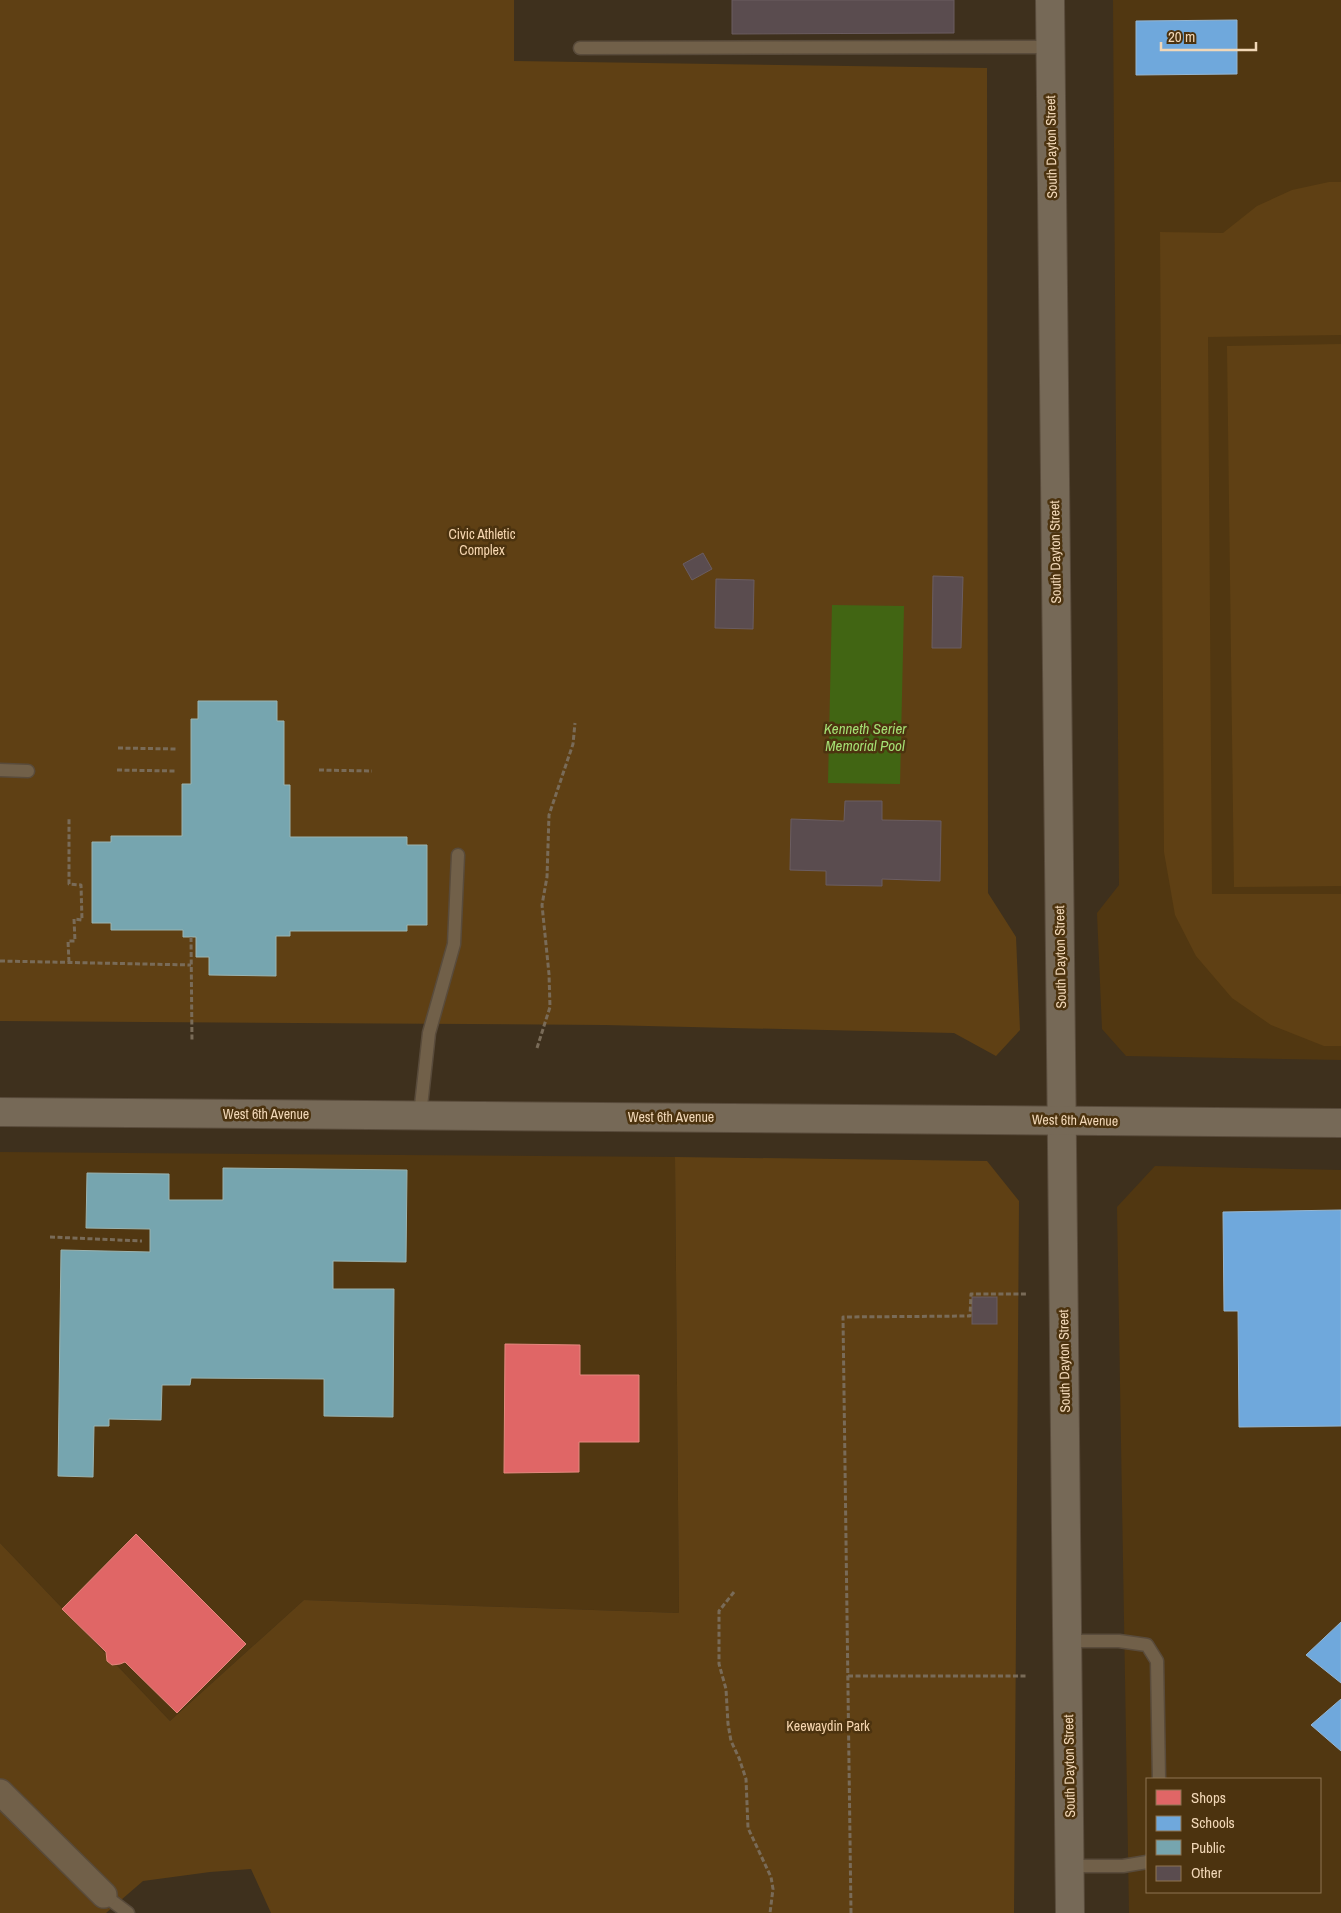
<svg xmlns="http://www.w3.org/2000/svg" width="1341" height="1913" font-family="'Archivo Narrow',sans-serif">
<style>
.built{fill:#513711;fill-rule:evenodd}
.green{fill:#5f4014}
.water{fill:#416513}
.shops{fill:#e06666;stroke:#e5887e}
.schools{fill:#6fa8dc;stroke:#96b6d1}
.public{fill:#76a5af;stroke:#9bb4b1}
.building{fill:#5a4c4f;stroke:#6b5d61}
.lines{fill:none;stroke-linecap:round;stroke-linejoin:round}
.lane-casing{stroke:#594b3b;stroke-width:15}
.street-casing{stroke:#594b3b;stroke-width:28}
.secondary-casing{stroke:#594b3b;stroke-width:30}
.path{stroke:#796b58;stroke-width:3;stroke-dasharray:5 2.5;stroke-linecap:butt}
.lane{stroke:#716049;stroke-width:12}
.street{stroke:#716049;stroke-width:25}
.secondary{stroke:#766957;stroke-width:28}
.labels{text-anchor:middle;stroke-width:5;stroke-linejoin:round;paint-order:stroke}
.street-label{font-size:14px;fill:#f1d7b7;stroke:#4c330f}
.park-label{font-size:14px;fill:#f7d7b1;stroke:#4c330f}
.water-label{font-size:15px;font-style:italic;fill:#a4df73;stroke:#4c330f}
</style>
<rect width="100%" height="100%" fill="#3e301d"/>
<g class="built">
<polygon points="1113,0 1341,0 1341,1060 1126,1056 1102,1029 1097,913 1119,885"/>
<polygon points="0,1152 675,1157 679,1613 304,1600 170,1721 0,1543"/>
<path d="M1155 1166 1341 1170V1913H1129L1117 1207ZM1147 1779H1320V1892H1147Z"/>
</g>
<g class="green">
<polygon points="0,0 514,0 514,61 987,68 988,893 1016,937 1020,1030 996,1056 954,1033 605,1025 0,1021"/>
<polygon points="1329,182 1341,182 1341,335 1208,337 1212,894 1341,894 1341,1046 1324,1046 1271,1025 1232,998 1196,956 1175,915 1164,852 1160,232 1223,233 1257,206 1292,190"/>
<polygon points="1341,344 1341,886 1234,887 1227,346"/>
<polygon points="675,1157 987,1161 1019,1201 1014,1913 271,1913 251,1869 210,1872 143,1881 106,1913 0,1913 0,1543 170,1721 304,1600 679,1613"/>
</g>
<polygon class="water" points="832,605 904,606 900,784 828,783"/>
<g class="shops">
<polygon points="505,1344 580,1345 580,1375 639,1375 639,1442 579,1442 579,1472 504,1473"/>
<polygon points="136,1534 246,1644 177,1713 125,1662 120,1664 112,1665 107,1661 106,1652 62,1609"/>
</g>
<g class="schools">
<polygon points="1237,20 1237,74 1136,75 1136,21"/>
<polygon points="1341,1210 1341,1426 1239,1427 1238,1311 1224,1311 1223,1212"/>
<polygon points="1341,1622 1341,1683 1306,1655"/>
<polygon points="1341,1699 1341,1751 1311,1725"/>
</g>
<g class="public">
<polygon points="198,701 277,701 277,721 284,721 284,785 290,785 290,837 407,837 407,845 427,845 427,925 407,925 407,931 290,931 290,936 276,936 276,976 209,975 209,957 196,957 196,937 183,937 183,930 111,930 111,923 92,923 92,842 111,842 111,836 182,836 182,784 191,784 191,719 198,719"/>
<polygon points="223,1168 407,1170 406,1262 333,1261 333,1289 394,1289 393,1417 324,1416 324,1379 191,1378 190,1385 162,1385 161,1420 109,1419 109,1426 94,1426 93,1477 58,1476 61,1250 150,1252 150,1229 86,1228 87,1173 169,1174 169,1200 223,1200"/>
</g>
<g class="building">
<polygon points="732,0 954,0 954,33 732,34"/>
<polygon points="703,553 712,569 692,580 683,564"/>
<polygon points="933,576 963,577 961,648 932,648"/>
<polygon points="716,579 754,580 753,629 715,628"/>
<polygon points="845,801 882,801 882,820 941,821 940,881 882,879 882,886 826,885 826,871 790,870 791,819 844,821"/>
<rect x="972" y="1297" width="25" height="27"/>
</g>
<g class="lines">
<g class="lane-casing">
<g id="lane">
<polyline points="580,48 1050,47"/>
<polyline points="0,770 28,771"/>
<polyline points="420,1115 429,1033 454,944 458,855"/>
<polyline points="1067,1641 1119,1641 1147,1645 1157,1661 1159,1779"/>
<polyline points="1070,1866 1123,1866 1147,1862"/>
<polyline points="104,1895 128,1913"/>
</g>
</g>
<g class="street-casing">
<polyline id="street" points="0,1792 104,1895"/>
</g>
<g class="secondary-casing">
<g id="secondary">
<polyline points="1050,0 1070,1913"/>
<polyline points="0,1112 1341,1123"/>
</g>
</g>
<g class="path">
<polyline points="118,748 176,749"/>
<polyline points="117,770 176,771"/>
<polyline points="319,770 372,771"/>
<polyline points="191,937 192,1042"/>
<polyline points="0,961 191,965"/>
<polyline points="69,962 68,941 75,941 74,919 82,920 81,885 69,884 69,818"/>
<polyline points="537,1048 550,1007 549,974 542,905 547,877 549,815 573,744 575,723"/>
<polyline points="50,1237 142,1241"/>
<polyline points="734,1592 719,1611 719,1664 726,1689 728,1724 731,1741 739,1758 746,1779 748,1828 771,1877 773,1889 770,1913"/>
<polyline points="848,1676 1028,1676"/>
<polyline points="851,1913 843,1317 970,1316 971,1294 1026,1294"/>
</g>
<use href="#lane" class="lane"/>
<use href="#street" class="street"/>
<use href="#secondary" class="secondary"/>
</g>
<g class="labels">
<g class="street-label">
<text transform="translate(1051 147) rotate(-91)" y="5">South Dayton Street</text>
<text transform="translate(1055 552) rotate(-91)" y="5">South Dayton Street</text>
<text transform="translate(1060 957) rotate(-91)" y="5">South Dayton Street</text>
<text x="266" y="1119">West 6th Avenue</text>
<text x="671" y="1122">West 6th Avenue</text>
<text transform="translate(1075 1120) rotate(1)" y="5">West 6th Avenue</text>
<text transform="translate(1064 1361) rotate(-91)" y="5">South Dayton Street</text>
<text transform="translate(1069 1766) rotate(-91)" y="5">South Dayton Street</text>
</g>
<g class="park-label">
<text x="482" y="539">Civic Athletic<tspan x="482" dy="16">Complex</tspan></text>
<text x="828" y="1731">Keewaydin Park</text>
</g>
<g class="water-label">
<text x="865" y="734">Kenneth Serier<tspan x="865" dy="17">Memorial Pool</tspan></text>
</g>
</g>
<rect x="1146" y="1778" width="175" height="115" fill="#4c330f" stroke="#8e7552"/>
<rect x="1156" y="1790" width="25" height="15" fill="#e06666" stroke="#8e7552"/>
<text x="1191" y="1803" font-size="15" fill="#f1d7b7">Shops</text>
<rect x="1156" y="1816" width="25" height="15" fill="#6fa8dc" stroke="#8e7552"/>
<text x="1191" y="1828" font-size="15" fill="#f1d7b7">Schools</text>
<rect x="1156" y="1840" width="25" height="15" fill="#76a5af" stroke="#8e7552"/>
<text x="1191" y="1853" font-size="15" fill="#f1d7b7">Public</text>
<rect x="1156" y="1866" width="25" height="15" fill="#5a4c4f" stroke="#8e7552"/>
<text x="1191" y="1878" font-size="15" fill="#f1d7b7">Other</text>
<path d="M1161 42v8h95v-8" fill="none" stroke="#f1d7b7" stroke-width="2.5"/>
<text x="1168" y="42" font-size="15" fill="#f1d7b7" stroke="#4c330f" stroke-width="4" paint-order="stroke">20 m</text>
</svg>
